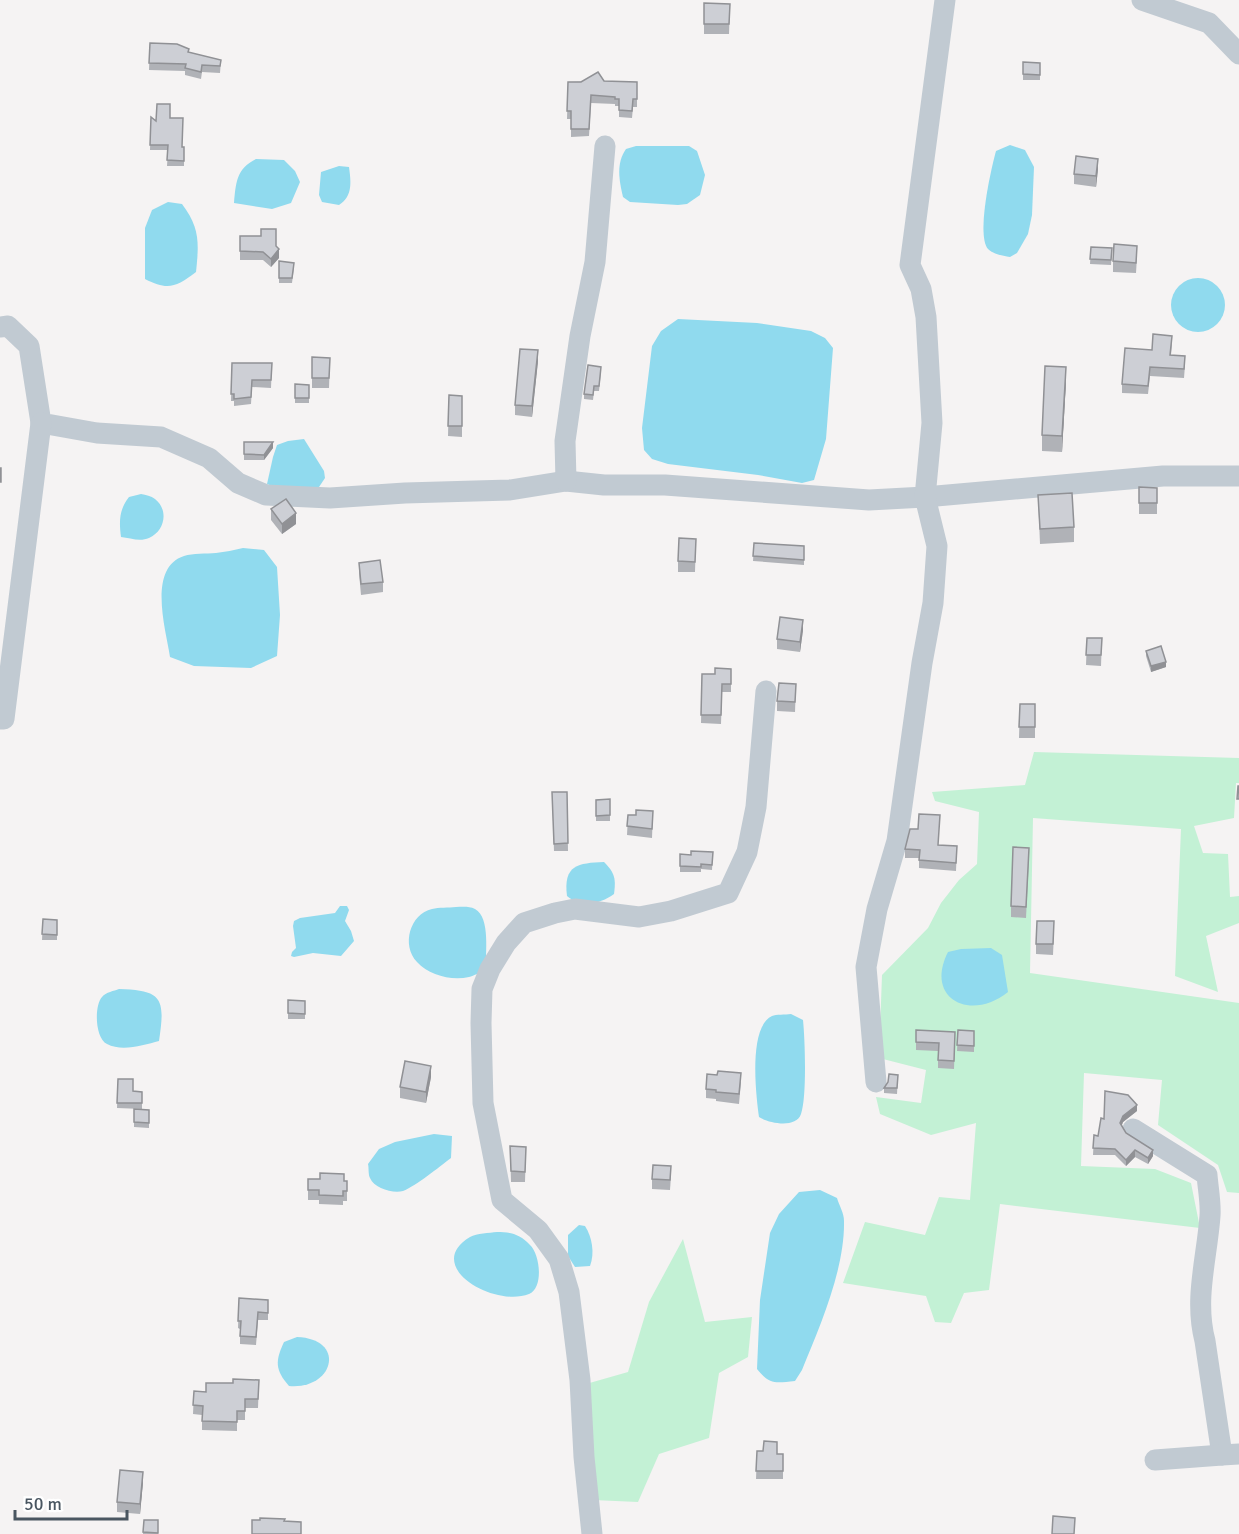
<svg xmlns="http://www.w3.org/2000/svg" width="1239" height="1534" font-family="Signika,sans-serif">
<style>
.green{fill:#c3f1d5}
.water{fill:#90daee}
.lines{fill:none;stroke-linecap:round;stroke-linejoin:round}
.minor{stroke:#c1cad2;stroke-width:21}
.wall{fill:#b0b2b7}
.shaded-wall{fill:#909195}
.building{fill:#cdcfd5;stroke:#909195;stroke-width:1.5}
</style>
<rect width="100%" height="100%" fill="#f5f3f3"/>
<g class="green">
<polygon points="1034,752 1239,758 1239,783 1236,783 1234,818 1194,826 1203,853 1228,854 1230,897 1239,896 1239,923 1206,936 1218,992 1175,976 1181,829 1033,818 1030,973 1239,1003 1239,1193 1227,1192 1218,1165 1158,1125 1162,1080 1084,1073 1081,1166 1155,1169 1191,1183 1200,1228 1000,1204 989,1290 964,1293 951,1323 935,1322 926,1296 843,1283 865,1222 925,1235 939,1197 970,1200 976,1123 931,1135 880,1114 876,1097 921,1103 926,1070 879,1058 882,975 928,928 941,903 959,880 977,864 979,812 935,801 932,792 1025,785"/>
<polygon points="683,1239 705,1322 752,1317 748,1357 719,1373 709,1438 659,1454 638,1502 593,1500 586,1384 628,1372 649,1302"/>
</g>
<g class="water">
<path d="M1010 145 1025 150 1034 167 1032 215 1028 234 1017 253 1010 257C1003 256 993 254 988 249 976 235 991 169 996 151Z"/>
<path d="M636 146H689L697 151 705 175 700 195 687 204 678 205 630 202 623 197C619 180 616 163 626 149Z"/>
<path d="M256 159 284 160 295 171 300 182 291 203 272 209 234 203C236 183 236 169 256 159Z"/>
<path d="M339 166 349 167C351 182 353 196 339 205L322 202 319 195 321 172Z"/>
<path d="M168 202 182 204C200 228 199 243 196 272 176 287 168 291 145 279V228L152 210Z"/>
<circle cx="1198" cy="305" r="27"/>
<polygon points="678,319 757,323 811,331 825,338 833,348 826,439 814,480 802,483 758,475 668,464 652,459 644,450 642,428 652,346 661,331"/>
<polygon points="304,439 324,471 325,478 319,487 282,490 267,484 273,457 277,445 288,441"/>
<path d="M141 494C146 495 151 496 155 499 169 510 165 531 149 538 140 542 130 538 121 537 119 521 119 510 129 497Z"/>
<path d="M243 548 264 550 277 567 280 615 277 656 251 668 194 666 170 657C166 630 147 568 184 556 193 553 206 554 216 553 225 552 234 550 243 548Z"/>
<path d="M604 862C615 873 616 879 614 894 601 904 580 908 567 896 563 865 578 863 604 862Z"/>
<polygon points="340,906 347,906 349,910 345,921 351,931 354,941 341,956 313,953 294,957 291,956 292,952 296,948 293,926 294,921 300,918 335,913"/>
<path d="M456 907C462 907 469 906 475 909 491 918 485 954 486 970 480 972 474 976 469 977 451 981 429 975 417 962 401 945 410 914 432 909 439 907 448 908 456 907Z"/>
<path d="M991 948 1002 955 1008 992C971 1022 924 999 948 952L961 949Z"/>
<path d="M119 989C164 990 165 1000 159 1041 144 1045 122 1052 107 1044 95 1038 94 1006 102 997 106 992 114 991 119 989Z"/>
<path d="M791 1014 803 1020C805 1039 807 1097 801 1114 796 1129 768 1123 759 1117 756 1096 748 1027 772 1016 776 1014 785 1015 791 1014Z"/>
<path d="M434 1134 452 1136 451 1158C439 1167 416 1186 403 1191 393 1194 374 1188 370 1178 368 1174 369 1168 368 1164L379 1149 395 1142Z"/>
<path d="M820 1190 837 1198C839 1205 844 1213 844 1221 845 1269 820 1326 802 1370L795 1381C775 1383 770 1385 757 1369L760 1300 770 1233 779 1214 799 1192Z"/>
<path d="M579 1225 585 1226C592 1237 595 1253 590 1266L575 1267 568 1256V1235Z"/>
<path d="M497 1232C511 1232 520 1234 530 1245 540 1254 544 1288 529 1294 494 1308 422 1266 470 1237 477 1233 489 1233 497 1232Z"/>
<path d="M297 1337C347 1339 334 1390 289 1386 275 1370 275 1361 284 1342Z"/>
</g>
<g class="lines">
<g class="minor">
<polyline points="1142,0 1209,23 1239,54"/>
<polyline points="0,327 8,326 29,346 41,423 97,433 161,437 209,458 238,483 266,495 330,498 405,493 510,490 566,481 604,485 665,485 869,500 925,497 1163,476 1239,476"/>
<polyline points="566,481 565,441 580,336 595,262 605,146"/>
<polyline points="0,719 4,719 41,423"/>
<polyline points="876,1082 866,967 877,909 897,841 922,663 933,603 937,546 925,497 932,423 926,317 921,289 910,265 945,0"/>
<path d="M1133 1129 1207 1175C1208 1188 1211 1203 1210 1216 1207 1258 1194 1299 1205 1341L1222 1455 1239 1454"/>
<polyline points="1155,1460 1222,1455"/>
<polyline points="592,1534 584,1457 580,1380 569,1292 559,1259 538,1230 502,1200 483,1103 481,1023 482,989 490,969 506,943 524,923 555,913 575,909 639,917 671,911 728,893 747,852 756,807 766,691"/>
</g>
</g>
<g class="wall">
<polygon points="704,3 730,4 729,34 704,34"/>
<polygon points="150,43 221,60 220,73 202,72 201,79 185,75 185,71 149,70"/>
<polygon points="1023,62 1040,63 1040,80 1023,80"/>
<polygon points="604,81 637,82 637,107 633,107 632,118 619,117 619,106 615,106 615,104 591,103 589,136 571,137 571,119 567,119 568,82"/>
<polygon points="151,117 156,121 170,118 182,147 184,147 184,166 167,166 168,150 150,150"/>
<polygon points="1098,169 1096,187 1074,184 1074,174"/>
<polygon points="240,236 276,247 279,258 271,267 263,260 240,260"/>
<polygon points="1091,247 1112,248 1111,265 1090,264"/>
<polygon points="1137,256 1136,273 1113,272 1113,261"/>
<polygon points="279,261 294,268 292,283 279,283"/>
<polygon points="1172,344 1171,355 1185,365 1184,378 1150,376 1148,394 1122,393 1122,384 1152,350"/>
<polygon points="312,357 330,358 329,388 312,388"/>
<polygon points="538,361 532,417 515,415 515,405"/>
<polygon points="232,363 272,363 271,388 252,387 251,404 234,406 234,401 231,401"/>
<polygon points="601,372 599,391 594,391 593,400 584,399 584,394"/>
<polygon points="1066,382 1062,452 1042,451 1042,435"/>
<polygon points="295,384 309,385 309,403 295,403"/>
<polygon points="449,395 462,396 462,437 448,436"/>
<polygon points="244,442 273,448 264,460 244,460"/>
<polygon points="1139,487 1157,488 1157,514 1139,514"/>
<polygon points="1038,495 1074,527 1074,542 1040,544"/>
<polygon points="271,509 296,524 282,534 271,520"/>
<polygon points="696,539 695,572 678,572 678,561"/>
<polygon points="754,543 804,546 804,565 753,561"/>
<polygon points="359,563 383,582 383,592 361,595 359,573"/>
<polygon points="803,630 800,652 777,649 777,639"/>
<polygon points="1087,638 1102,638 1101,666 1086,665"/>
<polygon points="1146,651 1166,667 1151,672 1146,656"/>
<polygon points="731,669 731,692 722,692 721,724 701,723 702,674 715,674"/>
<polygon points="796,684 795,712 777,711 777,701"/>
<polygon points="1020,704 1035,704 1035,738 1019,738"/>
<polygon points="552,792 567,792 568,851 554,851"/>
<polygon points="610,799 610,821 596,821 596,800"/>
<polygon points="653,811 652,838 627,835 628,815 636,815"/>
<polygon points="938,845 957,846 956,871 919,868 919,858 905,858 905,849"/>
<polygon points="713,852 712,870 701,869 701,872 680,872 680,866 691,855"/>
<polygon points="1029,858 1026,918 1011,917 1011,906"/>
<polygon points="43,919 57,920 57,940 42,940"/>
<polygon points="1054,932 1053,955 1036,954 1036,944"/>
<polygon points="288,1000 305,1001 305,1019 288,1019"/>
<polygon points="916,1030 955,1040 954,1069 938,1068 938,1051 916,1050"/>
<polygon points="958,1030 974,1031 974,1052 957,1051"/>
<polygon points="898,1075 897,1094 884,1093 884,1088"/>
<polygon points="431,1077 426,1103 400,1098 400,1087"/>
<polygon points="118,1079 133,1091 142,1092 142,1109 117,1108"/>
<polygon points="741,1082 739,1104 716,1101 716,1099 706,1098 706,1089"/>
<polygon points="149,1110 149,1128 134,1127 134,1122"/>
<polygon points="1137,1111 1123,1122 1122,1125 1126,1133 1153,1156 1148,1164 1135,1157 1126,1166 1115,1155 1093,1155 1094,1135 1098,1136 1104,1119"/>
<polygon points="510,1146 526,1147 525,1182 511,1182"/>
<polygon points="671,1176 670,1190 652,1189 652,1179"/>
<polygon points="308,1179 344,1181 347,1191 347,1201 343,1201 343,1205 319,1204 319,1200 308,1200"/>
<polygon points="239,1298 268,1300 268,1320 258,1320 256,1345 240,1344 240,1329 238,1328"/>
<polygon points="259,1380 258,1408 245,1408 245,1420 237,1420 237,1431 202,1430 202,1415 193,1414 194,1391 206,1392 233,1383"/>
<polygon points="757,1451 777,1454 783,1454 783,1479 756,1479"/>
<polygon points="143,1482 140,1514 117,1512 117,1502"/>
<polygon points="144,1520 158,1520 158,1534 143,1534"/>
</g>
<g class="shaded-wall">
<polygon points="1098,159 1098,169 1096,187 1096,176"/>
<polygon points="279,249 279,258 271,267 271,259"/>
<polygon points="538,350 538,361 532,417 532,406"/>
<polygon points="1066,367 1066,382 1062,452 1062,436"/>
<polygon points="273,442 273,448 264,460 264,455"/>
<polygon points="296,513 296,524 282,534 282,524"/>
<polygon points="803,620 803,630 800,652 800,642"/>
<polygon points="1166,662 1166,667 1151,672 1151,666"/>
<polygon points="431,1066 431,1077 426,1103 426,1092"/>
<polygon points="1137,1105 1137,1111 1123,1122 1120,1129 1120,1123 1123,1116"/>
<polygon points="1135,1150 1135,1157 1126,1166 1126,1160"/>
<polygon points="1153,1150 1153,1156 1148,1164 1148,1158"/>
<polygon points="143,1472 143,1482 140,1514 140,1504"/>
</g>
<g class="building">
<polygon points="704,3 730,4 729,24 704,24"/>
<polygon points="150,43 177,44 189,49 188,52 221,60 220,66 202,65 201,72 185,68 186,64 149,63"/>
<polygon points="1023,62 1040,63 1040,75 1023,74"/>
<polygon points="598,72 604,81 637,82 637,99 633,99 632,111 619,110 619,99 615,99 615,97 591,95 589,129 571,129 571,111 567,111 568,82 581,82"/>
<polygon points="157,104 170,104 170,118 183,118 182,147 184,147 184,161 167,160 168,145 150,145 151,117 156,121"/>
<polygon points="1076,156 1098,159 1096,176 1074,174"/>
<polygon points="261,229 276,229 276,246 279,249 271,259 263,252 240,251 240,236 261,236"/>
<polygon points="1114,244 1137,246 1136,263 1113,261"/>
<polygon points="1091,247 1112,248 1111,260 1090,259"/>
<polygon points="279,261 294,263 292,278 279,278"/>
<polygon points="1153,334 1172,336 1170,355 1185,356 1184,369 1150,367 1148,386 1122,384 1125,348 1152,350"/>
<polygon points="520,349 538,350 532,406 515,405"/>
<polygon points="312,357 330,358 329,378 312,378"/>
<polygon points="232,363 272,363 271,380 252,380 251,397 234,399 234,394 231,394"/>
<polygon points="588,365 601,367 599,386 594,386 593,395 584,394"/>
<polygon points="1045,366 1066,367 1062,436 1042,435"/>
<polygon points="295,384 309,385 309,398 295,398"/>
<polygon points="449,395 462,396 462,426 448,426"/>
<polygon points="244,442 273,442 264,455 244,454"/>
<rect x="0" y="468" width="1" height="14"/>
<polygon points="1139,487 1157,488 1157,503 1139,503"/>
<polygon points="1072,493 1074,527 1040,529 1038,495"/>
<polygon points="286,499 296,513 282,524 271,509"/>
<polygon points="679,538 696,539 695,562 678,561"/>
<polygon points="754,543 804,546 804,560 753,556"/>
<polygon points="380,560 383,582 361,584 359,563"/>
<polygon points="780,617 803,620 800,642 777,639"/>
<polygon points="1087,638 1102,638 1101,655 1086,655"/>
<polygon points="1161,646 1166,662 1151,666 1146,651"/>
<polygon points="715,668 731,669 731,684 722,684 721,715 701,715 702,674 715,674"/>
<polygon points="779,683 796,684 795,702 777,701"/>
<polygon points="1020,704 1035,704 1035,727 1019,727"/>
<polygon points="1238,786 1239,786 1239,799 1237,799"/>
<polygon points="552,792 567,792 568,843 554,844"/>
<polygon points="610,799 610,815 596,816 596,800"/>
<polygon points="636,810 653,811 652,829 627,826 628,815 636,815"/>
<polygon points="919,814 940,815 938,845 957,846 956,863 919,860 920,850 905,849 910,829 918,829"/>
<polygon points="1013,847 1029,848 1026,907 1011,906"/>
<polygon points="691,851 713,852 712,865 701,864 701,867 680,866 680,854 691,855"/>
<polygon points="43,919 57,920 57,935 42,934"/>
<polygon points="1037,921 1054,921 1053,944 1036,944"/>
<polygon points="288,1000 305,1001 305,1014 288,1013"/>
<polygon points="916,1030 955,1032 954,1061 938,1060 939,1043 916,1042"/>
<polygon points="958,1030 974,1031 974,1046 957,1045"/>
<polygon points="405,1061 431,1066 426,1092 400,1087"/>
<polygon points="718,1071 741,1073 739,1094 716,1092 716,1090 706,1089 707,1074 717,1075"/>
<polygon points="889,1074 898,1075 897,1088 884,1088 888,1082"/>
<polygon points="118,1079 133,1079 133,1091 142,1092 142,1103 117,1103"/>
<polygon points="1105,1091 1128,1095 1137,1105 1123,1116 1120,1123 1126,1133 1153,1150 1148,1158 1135,1150 1126,1160 1115,1149 1093,1148 1094,1135 1098,1136 1101,1118 1104,1119"/>
<polygon points="134,1109 149,1110 149,1123 134,1122"/>
<polygon points="510,1146 526,1147 525,1172 511,1171"/>
<polygon points="653,1165 671,1166 670,1180 652,1179"/>
<polygon points="320,1173 344,1174 344,1181 347,1181 347,1191 343,1191 343,1196 319,1195 319,1190 308,1190 308,1179 320,1179"/>
<polygon points="239,1298 268,1300 268,1313 258,1312 256,1337 240,1336 241,1321 238,1321"/>
<polygon points="233,1379 259,1380 258,1399 245,1399 245,1411 237,1411 237,1422 202,1421 203,1406 193,1405 194,1391 206,1392 206,1383 233,1383"/>
<polygon points="764,1441 777,1442 777,1454 783,1454 783,1471 756,1471 757,1451 763,1451"/>
<polygon points="120,1470 143,1472 140,1504 117,1502"/>
<polygon points="1053,1516 1075,1518 1074,1534 1052,1534"/>
<polygon points="260,1518 285,1519 284,1521 301,1522 301,1534 252,1534 252,1520 260,1520"/>
<polygon points="144,1520 158,1520 158,1533 143,1532"/>
</g>
<path d="M15 1510v9h112v-9" fill="none" stroke="#4a5661" stroke-width="3"/>
<text x="24" y="1510" font-size="18" fill="#4a5661" stroke="#ffffff" stroke-width="4.5" paint-order="stroke">50 m</text>
</svg>
